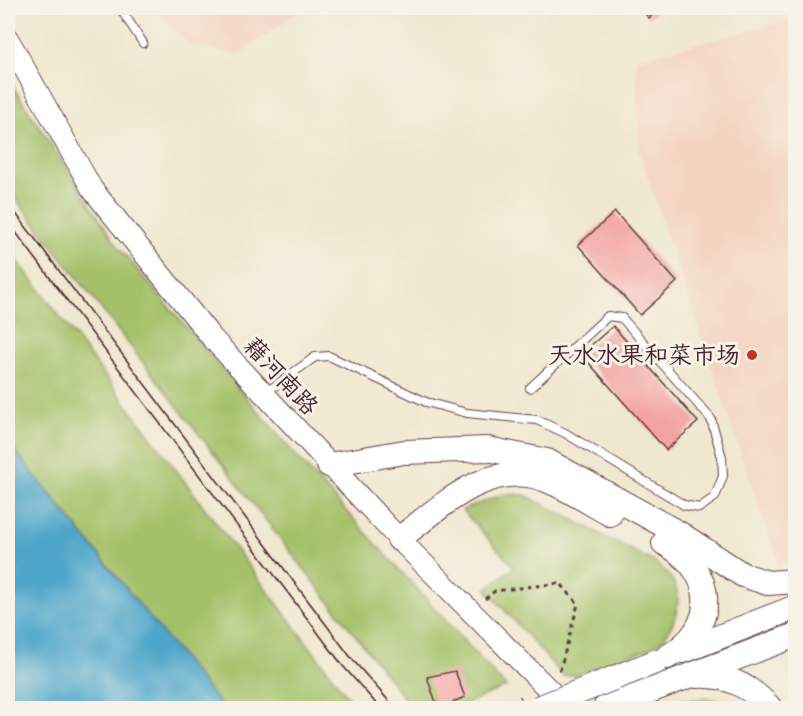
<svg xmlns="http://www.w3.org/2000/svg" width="803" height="716" font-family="Mynerve,'LXGW WenKai TC',sans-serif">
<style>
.built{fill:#f4d3c0}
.green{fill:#a4c169;stroke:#77704a;stroke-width:1.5}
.water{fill:#4da6ca;stroke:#4c627a;stroke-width:1.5}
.building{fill:#f3a3a2}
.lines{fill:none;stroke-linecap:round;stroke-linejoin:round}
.service-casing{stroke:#633d43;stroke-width:10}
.secondary-casing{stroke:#633d43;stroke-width:23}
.trunk-casing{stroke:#633d43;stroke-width:26}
.path{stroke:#633d43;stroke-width:3;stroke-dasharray:4.5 4.5;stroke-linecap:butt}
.service{stroke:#fff;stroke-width:8}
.secondary{stroke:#fff;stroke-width:21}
.trunk{stroke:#fff;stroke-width:24}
.tram{stroke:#4a1f2b;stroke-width:1.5}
.trunk-bridge-casing{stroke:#633d43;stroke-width:26;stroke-linecap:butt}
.trunk-bridge{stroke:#fff;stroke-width:24}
.poi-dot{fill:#c8321e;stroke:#f7f3e8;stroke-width:2}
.labels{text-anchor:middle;stroke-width:6;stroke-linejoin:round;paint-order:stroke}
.poi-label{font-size:24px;fill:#4a1f2b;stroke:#f7f3e8;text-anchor:end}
.street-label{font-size:24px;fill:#4a1f2b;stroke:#f7f3e8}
</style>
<rect width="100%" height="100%" fill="#f7f3e8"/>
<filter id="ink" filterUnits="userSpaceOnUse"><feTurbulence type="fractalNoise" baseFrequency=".0167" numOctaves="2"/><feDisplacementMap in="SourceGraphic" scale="12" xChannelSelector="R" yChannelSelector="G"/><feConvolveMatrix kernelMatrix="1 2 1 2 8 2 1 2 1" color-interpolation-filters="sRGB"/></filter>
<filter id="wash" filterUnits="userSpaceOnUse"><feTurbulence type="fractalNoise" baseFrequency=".008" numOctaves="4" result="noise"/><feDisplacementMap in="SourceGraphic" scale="24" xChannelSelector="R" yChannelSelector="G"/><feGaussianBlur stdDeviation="1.35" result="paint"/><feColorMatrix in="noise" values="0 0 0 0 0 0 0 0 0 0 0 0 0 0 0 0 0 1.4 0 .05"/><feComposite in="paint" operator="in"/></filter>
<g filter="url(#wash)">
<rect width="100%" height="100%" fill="#efe7ce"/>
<g class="built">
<polygon points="155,8 304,8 238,55 188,45"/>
<polygon points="795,19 796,558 778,563 639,152 636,59"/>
</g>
<g class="green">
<polygon points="8,79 119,248 298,458 506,687 455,708 412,708 8,189"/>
<polygon points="8,248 351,701 355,708 223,708 8,442"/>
<path d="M504 494 525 495 656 563C662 568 669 574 673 581 685 603 673 631 656 646L576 675 563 676 486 589 514 567 462 510Z"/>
<polygon points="707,698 727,702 733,708 664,708 684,700"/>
</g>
<polygon class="water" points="8,442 223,708 8,708"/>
<g id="blocks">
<g class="building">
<polygon points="640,8 660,8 649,18"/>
<polygon points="615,212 677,282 640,315 578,245"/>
<polygon points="613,326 698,422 666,450 581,354"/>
<polygon points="455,671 465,697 453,702 455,708 438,708 427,677"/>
</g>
</g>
</g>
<g filter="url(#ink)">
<use href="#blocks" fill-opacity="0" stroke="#633d43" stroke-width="1.5"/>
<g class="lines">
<g class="service-casing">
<g id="service">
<polyline points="120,8 143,43"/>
<polyline points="265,393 315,357 329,356 426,402 467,413 537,420 565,433 684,505 699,508 715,497 723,476 722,457 711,419 622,318 608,316 530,388"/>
</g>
</g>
<g class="secondary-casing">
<polyline id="secondary" points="8,39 92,189 212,338 399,539 567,708"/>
</g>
<g class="trunk-casing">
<g id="trunk">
<polyline points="329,465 404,452 488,449 547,461 680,534 743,575 768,583 796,581"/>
<path d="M399 539C441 507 491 456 549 481 570 490 590 503 610 514"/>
<path d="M664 543C717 571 720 627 667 657"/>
<polyline points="683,651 796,607"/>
<path d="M696 676C727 674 750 686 770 708"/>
<polyline points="605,708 796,635"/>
</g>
</g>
<g class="path">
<polyline points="485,599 495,591 560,583 578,604 560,670 556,673"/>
<polyline points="505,708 521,697"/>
</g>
<use href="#service" class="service"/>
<use href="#secondary" class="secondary"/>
<use href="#trunk" class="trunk"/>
<g class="tram">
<polyline points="8,203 352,659 395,708"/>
<polyline points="8,222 343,666 380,708"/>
</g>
<g class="trunk-bridge-casing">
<polyline id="trunk-bridge" points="538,708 655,662"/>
</g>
<use href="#trunk-bridge" class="trunk-bridge"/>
</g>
</g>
<circle class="poi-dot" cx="752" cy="355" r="6"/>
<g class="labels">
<g class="poi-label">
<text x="740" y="363">天水水果和菜市场</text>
</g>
<g class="street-label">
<text transform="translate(281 376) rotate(47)" y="8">藉河南路</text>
</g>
</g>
<rect width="803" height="716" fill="none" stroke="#f7f3e8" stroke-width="30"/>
</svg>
